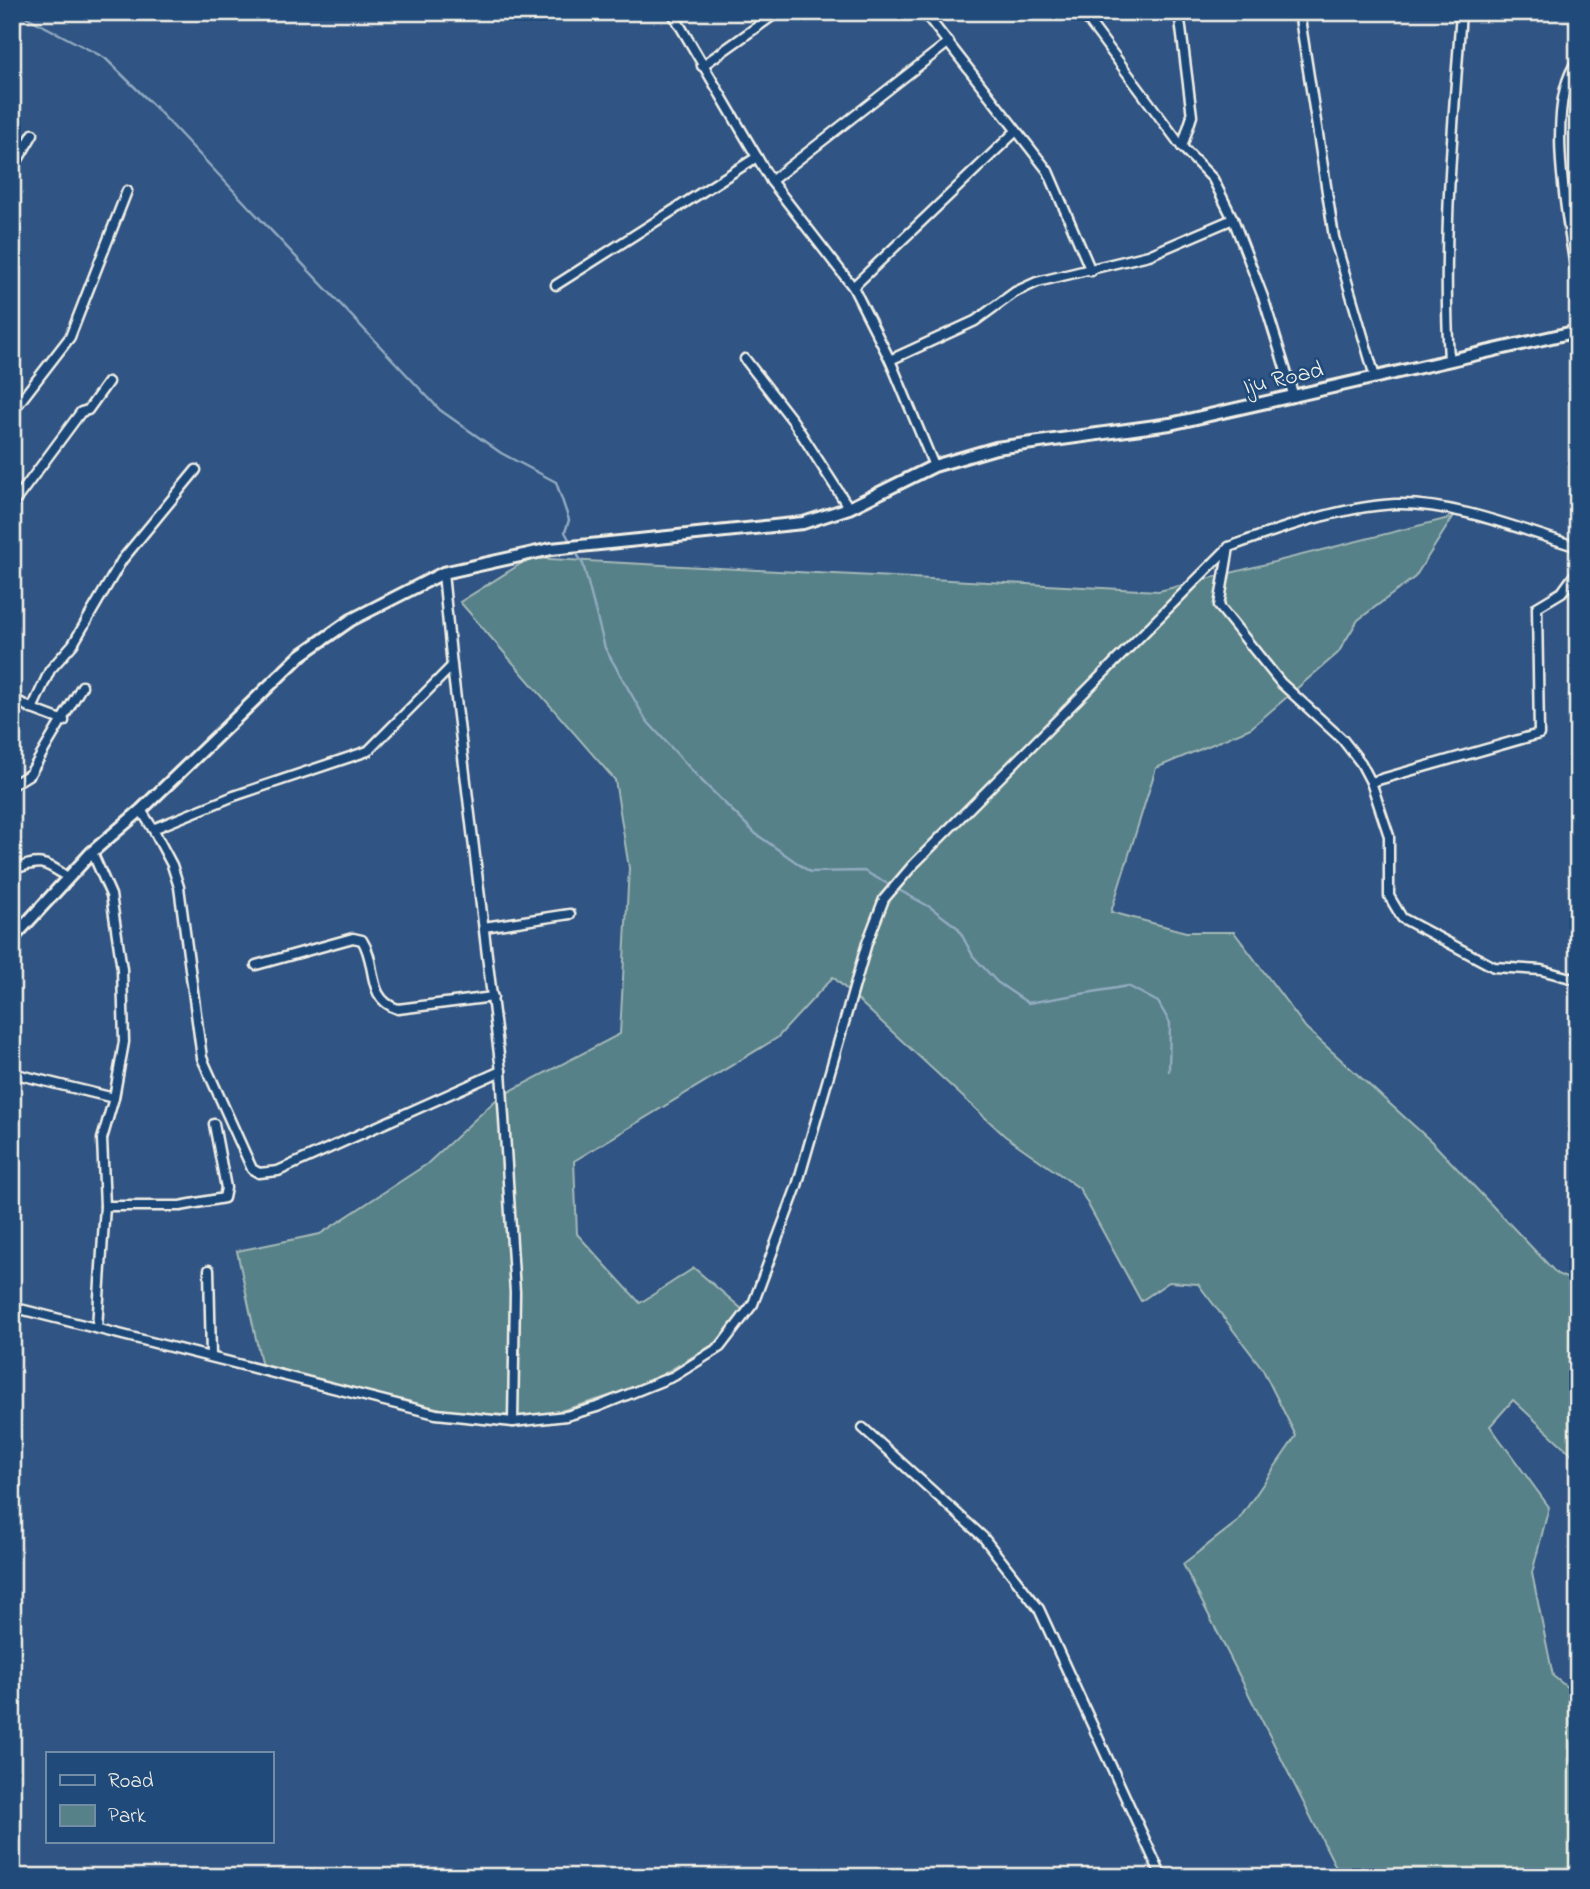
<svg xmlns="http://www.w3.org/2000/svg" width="1590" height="1889" font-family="'Indie Flower',sans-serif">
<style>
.green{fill:#568188;stroke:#a5b9b8;stroke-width:2}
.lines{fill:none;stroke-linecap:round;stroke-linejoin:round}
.stream{stroke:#92aac0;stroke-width:2.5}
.street-casing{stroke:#f4f1e8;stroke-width:13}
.secondary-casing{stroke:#f4f1e8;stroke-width:16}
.street{stroke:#1f4a7a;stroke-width:8}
.secondary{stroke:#1f4a7a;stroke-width:10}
.labels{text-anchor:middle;stroke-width:5;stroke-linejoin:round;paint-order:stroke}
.street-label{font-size:24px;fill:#f4f1e8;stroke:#1f4a7a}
</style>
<rect width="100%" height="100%" fill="#305483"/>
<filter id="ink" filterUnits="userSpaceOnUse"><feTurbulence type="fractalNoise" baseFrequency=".0143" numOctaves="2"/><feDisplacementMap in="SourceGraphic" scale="14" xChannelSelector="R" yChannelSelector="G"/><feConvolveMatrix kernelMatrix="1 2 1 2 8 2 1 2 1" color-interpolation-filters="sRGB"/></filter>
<g filter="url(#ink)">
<polygon class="green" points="1453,517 1415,577 1358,620 1338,653 1251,728 1156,768 1111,912 1186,932 1234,932 1306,1028 1432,1142 1557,1274 1578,1283 1578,1460 1513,1400 1490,1426 1549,1507 1532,1573 1553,1676 1578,1696 1578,1877 1341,1877 1183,1564 1237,1522 1296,1436 1262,1368 1198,1284 1169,1282 1141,1301 1079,1188 1005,1136 833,977 777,1038 574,1161 577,1234 640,1303 694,1268 743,1310 717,1342 645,1385 541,1417 454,1412 262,1367 237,1251 320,1234 427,1164 499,1097 620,1034 629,868 615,780 460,602 530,558 1159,591"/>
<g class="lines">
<g class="stream">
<polyline points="17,12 105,58 153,105 440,410 501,453 556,482 569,520 565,532 571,543"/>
<polyline points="574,549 583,564 605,648 646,720 699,778 756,834 810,872 864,871 930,907 958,928 973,956 997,982 1028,1003 1128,986 1158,1002 1170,1023 1169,1071"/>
</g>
<g class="street-casing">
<g id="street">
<polyline points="672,12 771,181 853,287 890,360 934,466"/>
<polyline points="924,12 1048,171 1091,271"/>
<polyline points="1082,12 1182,147 1213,179 1233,219 1263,297 1294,397"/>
<polyline points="1299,12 1334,237 1375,377"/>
<path d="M1578 60C1542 105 1570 231 1578 286"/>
<polyline points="702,66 778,12"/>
<polyline points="1182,147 1192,116 1180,20 1185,12"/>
<polyline points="12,170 33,134"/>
<polyline points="771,181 949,42"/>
<polyline points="556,285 757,157"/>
<polyline points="853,287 1015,132"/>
<polyline points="745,359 793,421 849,508"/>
<polyline points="890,360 975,321 1015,292 1037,282 1149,255 1233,219"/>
<path d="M1449 360C1442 243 1453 128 1461 12"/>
<polyline points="12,412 70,337 127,191"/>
<polyline points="12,510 15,501 81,412 88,410 108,382"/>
<polyline points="1229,547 1219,606 1281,683 1343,740 1361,763 1371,782 1389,836 1389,896 1402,918 1494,967 1541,970 1578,980"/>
<polyline points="443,573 452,666 501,1071 515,1292 513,1422"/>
<polyline points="12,698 32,709 64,721"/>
<polyline points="32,709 50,670 73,644 122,560 196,470"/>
<polyline points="1371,782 1539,734 1537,607 1562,592 1578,570"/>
<polyline points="12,785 30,774 82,686"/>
<polyline points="141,810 153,829 234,796 368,751 452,666"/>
<polyline points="153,829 172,865 179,887 202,1058 252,1169 259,1173 278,1171 501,1071"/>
<polyline points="92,852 111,895 122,969 124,1042 114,1098 102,1139 105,1206 97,1328"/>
<path d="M12 870C39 860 43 860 67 877"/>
<polyline points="484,927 570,914"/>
<path d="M256 965 353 938 362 940C378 964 365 999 398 1009L493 997"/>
<polyline points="12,1073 114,1098"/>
<polyline points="105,1206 180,1206 224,1198 226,1188 214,1124"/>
<polyline points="209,1270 211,1356"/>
<path d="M12 1307 436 1414 513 1422 566 1416 597 1407 674 1376 720 1347 753 1304 797 1186 867 943 884 899 913 865 1229 547C1281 528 1340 507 1395 504 1454 502 1522 530 1578 547"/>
<polyline points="863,1428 983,1537 1039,1609 1162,1877"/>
</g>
</g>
<g class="secondary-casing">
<polyline id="secondary" points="12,939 92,852 141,810 301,655 351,620 443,573 551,549 803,523 849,508 934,466 996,448 1170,424 1578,331"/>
</g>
<use href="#street" class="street"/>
<use href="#secondary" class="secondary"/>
</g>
</g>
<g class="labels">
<g class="street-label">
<text transform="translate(1283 377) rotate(-13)" y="8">Iju Road</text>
</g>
</g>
<rect width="1590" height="1889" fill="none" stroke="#1f4a7a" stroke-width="42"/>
<rect x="21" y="21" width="1548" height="1847" fill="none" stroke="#f4f1e8" stroke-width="2.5" filter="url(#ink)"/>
<rect x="46" y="1752" width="228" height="91" fill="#1f4a7a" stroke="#748da6" stroke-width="2"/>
<rect x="60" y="1775" width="35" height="10" fill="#1f4a7a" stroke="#748da6" stroke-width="2"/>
<text x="108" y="1787" font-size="21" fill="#f4f1e8">Road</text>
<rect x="60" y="1805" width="35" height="21" fill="#568188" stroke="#748da6" stroke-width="2"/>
<text x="108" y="1822" font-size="21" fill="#f4f1e8">Park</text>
</svg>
